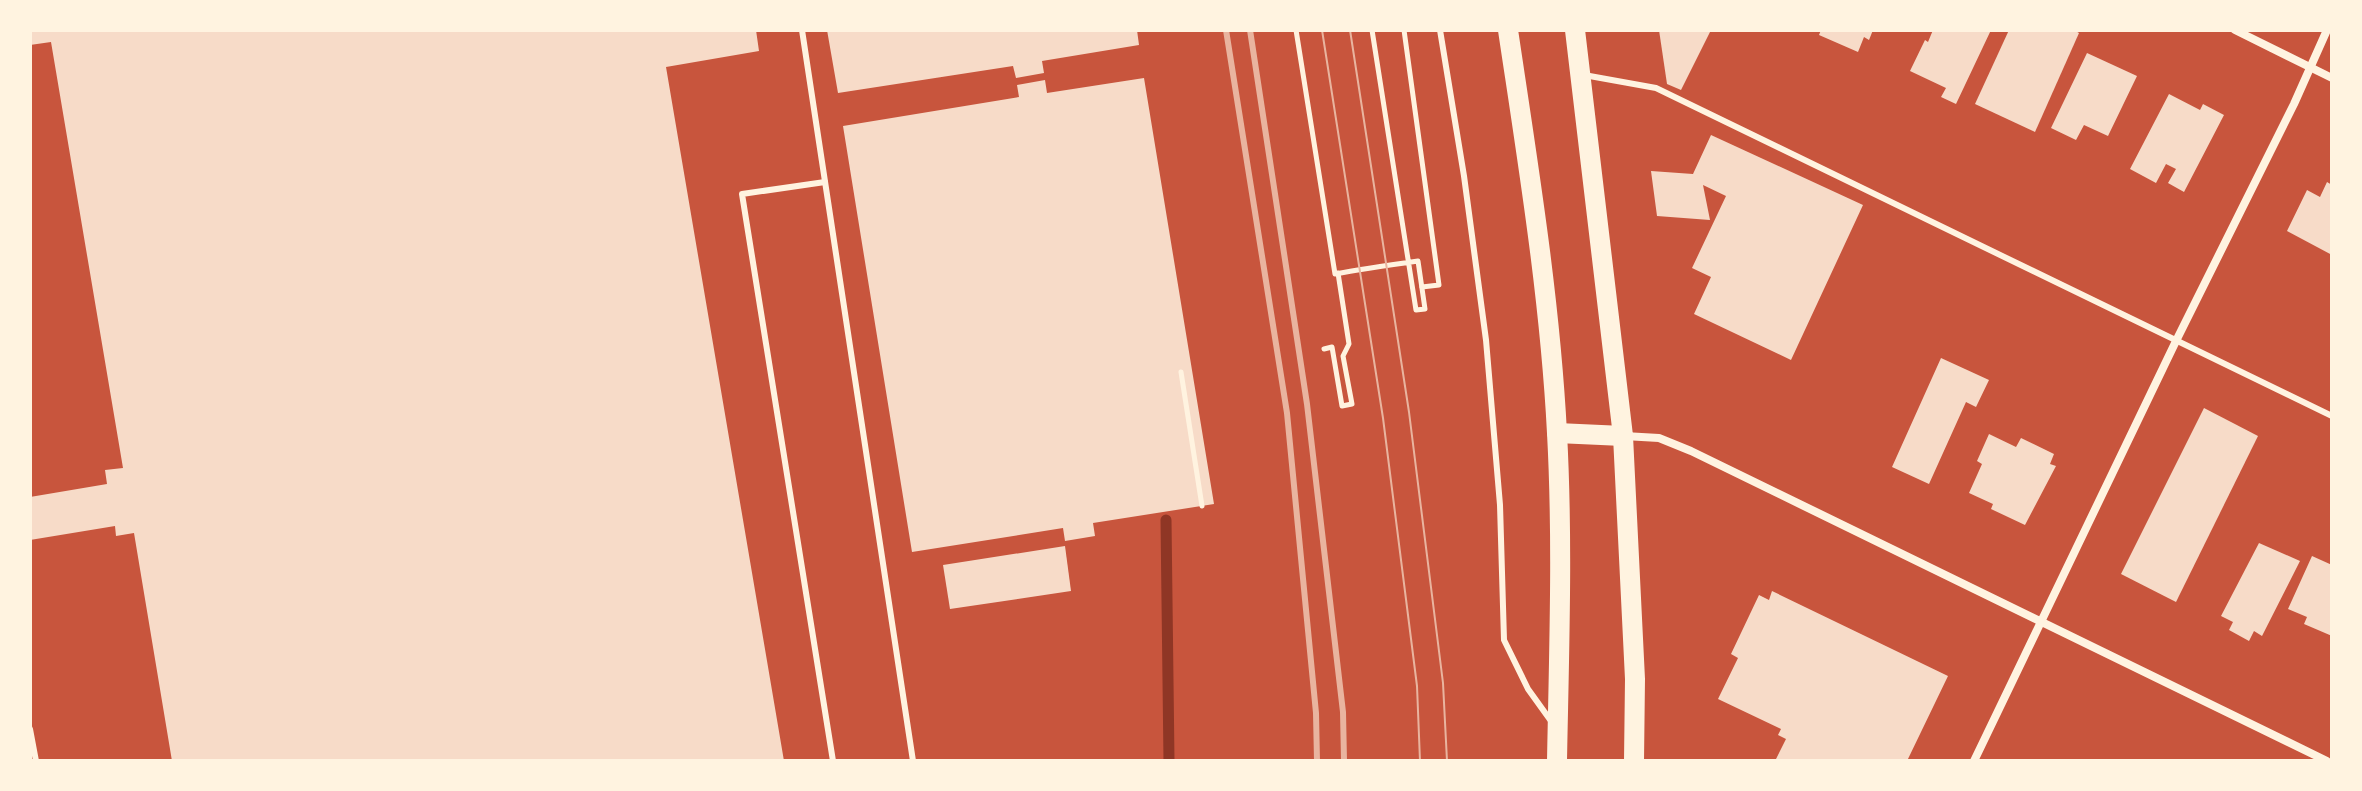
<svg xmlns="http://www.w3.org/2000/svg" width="2362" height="791" font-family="Signika,sans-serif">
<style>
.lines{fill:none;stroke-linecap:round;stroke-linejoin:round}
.stream{stroke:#8f3625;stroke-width:11}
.building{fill:#f7dbc8}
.path{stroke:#fff3e0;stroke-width:5}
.service{stroke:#fff3e0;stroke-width:6}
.minor{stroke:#fff3e0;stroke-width:8}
.primary{stroke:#fff3e0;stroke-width:20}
.tram{stroke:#e9b49f;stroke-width:2}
.rail{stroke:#e9b49f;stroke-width:6}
</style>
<rect width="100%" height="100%" fill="#c8553d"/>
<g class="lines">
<polyline class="stream" points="1166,520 1169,761"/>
</g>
<g class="building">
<polygon points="30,30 756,30 759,51 666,67 784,761 172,761 134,533 116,536 115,526 30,540 30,497 107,484 105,470 123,468 51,42 30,45"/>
<polygon points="827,30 1137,30 1139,45 1042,61 1044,73 1016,78 1013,66 838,93"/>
<polygon points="1659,30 1711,30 1681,90 1667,84"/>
<polygon points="1821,30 1873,30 1869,40 1864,37 1858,52 1819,35"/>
<polygon points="1933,30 1991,30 1956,104 1941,97 1946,88 1910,71 1925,40 1928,42"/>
<polygon points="2009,30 2074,30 2079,33 2035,132 1975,104"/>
<polygon points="2087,53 2137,76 2108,136 2084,125 2076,140 2051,128"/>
<polygon points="1144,78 1214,504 1093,523 1095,536 1065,541 1063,528 912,552 843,126 1019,97 1017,85 1045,80 1047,93"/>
<polygon points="2169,94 2200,110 2203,104 2224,115 2184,192 2168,183 2176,169 2166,164 2156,183 2130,169"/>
<polygon points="1711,135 1863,205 1791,360 1694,314 1711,277 1692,268 1726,196 1703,185 1710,220 1657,216 1651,171 1693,174"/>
<polygon points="2327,182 2332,185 2332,255 2287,231 2307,190 2320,197"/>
<polygon points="1941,358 1989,380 1976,407 1966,402 1929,484 1892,467"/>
<polygon points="2204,408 2258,436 2176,602 2121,574"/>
<polygon points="1989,434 2016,447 2021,438 2054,454 2050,464 2056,466 2025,525 1991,509 1993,504 1969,493 1982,464 1977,461"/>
<polygon points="2259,543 2300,561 2262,636 2254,631 2249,641 2229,630 2233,622 2221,616"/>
<polygon points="1065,546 1071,591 950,609 943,565"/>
<polygon points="2312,556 2332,565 2332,636 2304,624 2307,617 2288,609"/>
<polygon points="1772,591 1948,676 1907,761 1775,761 1786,739 1778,735 1781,729 1718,699 1738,658 1731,654 1759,595 1769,600"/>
</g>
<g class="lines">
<g class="path">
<path d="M1296 30 1335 274C1362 269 1390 265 1418 261L1425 309 1416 310 1372 30"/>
<polyline points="1404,30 1439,285 1422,287"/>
<polyline points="1324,349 1332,347 1342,406 1352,404 1343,356 1349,344 1338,273"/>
<polyline points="1181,372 1202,506"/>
</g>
<g class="service">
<polyline points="802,30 913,761"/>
<polyline points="1440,30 1464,176 1486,340 1500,505 1504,640 1528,689 1551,721"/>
<polyline points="1584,75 1656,88 2332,416"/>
<polyline points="825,182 742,194 833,761"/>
<polyline points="30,729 36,761"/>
</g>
<g class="minor">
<polyline points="2235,30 2332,78"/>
<polyline points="1624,436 1659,438 1691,451 2327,761"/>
<polyline points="1974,761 2176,341 2294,104 2327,30"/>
</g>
<g class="primary">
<path d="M1508 30C1528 164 1550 298 1557 433 1563 543 1559 652 1557 761"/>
<polyline points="1575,30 1623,436 1635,679 1634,761"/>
<polyline points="1557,433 1623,436"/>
</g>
<g class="tram">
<polyline points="1322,30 1383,418 1417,686 1420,761"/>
<polyline points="1350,30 1409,412 1443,683 1447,761"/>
</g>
<g class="rail">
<polyline points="1226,30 1287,413 1316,713 1317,761"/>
<polyline points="1250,30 1307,404 1343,712 1344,761"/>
</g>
</g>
<rect width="2362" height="791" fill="none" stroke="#fff3e0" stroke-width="64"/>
</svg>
